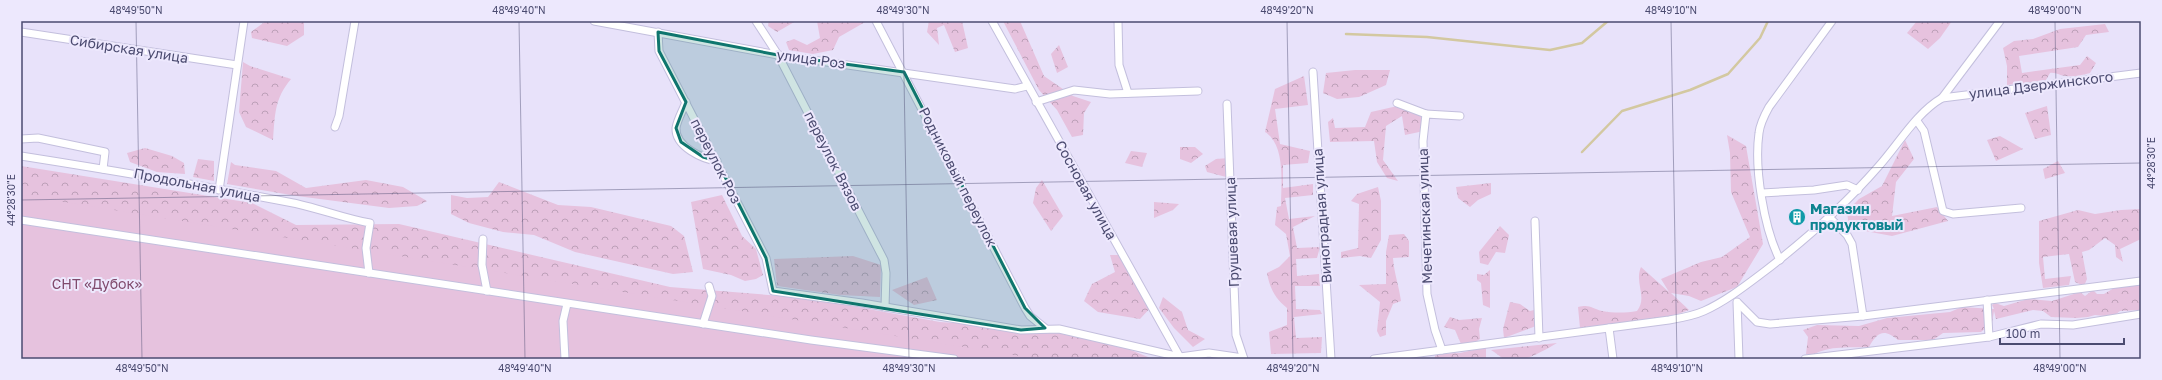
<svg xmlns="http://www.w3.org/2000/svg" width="2162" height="380" font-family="'Golos Text',sans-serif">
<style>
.forest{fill:url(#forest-crowns)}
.garden{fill:#e6c2de}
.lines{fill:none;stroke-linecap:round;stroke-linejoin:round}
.stream{stroke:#d3c8a0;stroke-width:2.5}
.minor-casing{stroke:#c3bfdd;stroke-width:9}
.minor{stroke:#fff;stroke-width:7}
.marked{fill:#0f766e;fill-opacity:0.2;stroke:#0f766e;stroke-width:3;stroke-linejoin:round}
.ticks{fill:none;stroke:#4b4b70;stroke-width:1;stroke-opacity:0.45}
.labels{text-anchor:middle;stroke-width:4;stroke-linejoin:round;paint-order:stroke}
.street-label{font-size:14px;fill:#4b4b70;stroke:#ede8fd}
.culture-label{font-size:14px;font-weight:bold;fill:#0d838f;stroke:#ede8fd;text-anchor:start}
.park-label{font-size:14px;fill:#804a6d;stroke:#ede8fd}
.neatline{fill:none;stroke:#4b4b70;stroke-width:1.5}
.ticks-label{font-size:10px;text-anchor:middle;fill:#4b4b70}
</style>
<defs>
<pattern id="forest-crowns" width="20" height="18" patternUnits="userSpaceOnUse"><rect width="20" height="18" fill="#e6c2de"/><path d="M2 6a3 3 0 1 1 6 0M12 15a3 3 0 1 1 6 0" fill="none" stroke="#bca0b8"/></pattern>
</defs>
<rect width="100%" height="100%" fill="#e8e2fa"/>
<g class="forest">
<polygon points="266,21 304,21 304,35 287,46 252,38 251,32"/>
<polygon points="769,21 796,21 777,32 768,26"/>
<polygon points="817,21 867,21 839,37 833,50 813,54 789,50 786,42 794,39 807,45 820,38"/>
<polygon points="929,21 962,21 968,48 955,52 944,25 937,28 939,45 927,32"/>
<polygon points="1003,21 1020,21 1044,76 1073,96 1091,102 1084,113 1083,135 1072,137 1057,110 1039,90"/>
<polygon points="1917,21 1952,21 1940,38 1928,49 1907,33"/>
<path d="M2105 24 2109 32 2086 35 2078 47 2019 56 2022 73 2080 65 2087 56 2096 63 2090 73C2082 75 2075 77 2066 76 2060 76 2056 72 2050 73L2046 80 2007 85V66L2003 48 2014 41 2033 39 2060 29Z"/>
<polygon points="1059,45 1068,67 1057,73 1051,54"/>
<path d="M243 62 250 66 291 79C274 99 275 116 273 140L246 127 239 112Z"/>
<polygon points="1355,70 1390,70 1386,85 1359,97 1337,99 1323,93 1326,73"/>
<path d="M1304 76 1308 105 1275 109 1280 144 1310 151 1308 163 1283 165V188L1313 184V195L1285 198 1289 219 1315 216 1293 227 1297 248 1320 247 1317 258 1296 259 1297 276 1319 274 1320 286H1295L1296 309 1320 310 1322 314 1294 317 1296 338 1322 337 1321 353 1271 354 1269 332 1287 325V308C1275 298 1270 289 1267 273L1279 267 1290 256 1286 234 1275 225 1277 207 1281 206C1281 184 1286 145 1265 132L1275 89Z"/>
<polygon points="1402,105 1420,112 1424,131 1405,135 1402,116 1386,126 1383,160 1398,181 1387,178 1377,162 1374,141 1330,142 1328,122 1333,118 1335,128 1365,127 1371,112"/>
<polygon points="2047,106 2051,135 2035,139 2025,113"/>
<path d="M1727 135 1746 146 1763 244 1737 287 1701 301 1689 296 1671 293 1689 310 1667 318 1580 328 1578 307C1590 304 1591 308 1602 311 1614 313 1625 313 1637 311 1648 297 1634 283 1641 267L1669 292 1661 279 1701 262 1722 257 1750 237 1731 192 1730 153Z"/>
<polygon points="2000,136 2023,149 1996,161 1987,140"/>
<polygon points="1905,140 1914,159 1896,182 1892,216 1937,207 1948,221 1892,236 1849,228 1847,211 1859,199 1882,186"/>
<polygon points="1180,147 1195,147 1203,154 1191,163 1180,159"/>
<polygon points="145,148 172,156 184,163 185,174 157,172 130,162 127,153"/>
<polygon points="1131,151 1147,153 1142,167 1125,163"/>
<polygon points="1229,158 1230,178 1207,172 1205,166 1216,159"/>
<polygon points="198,159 214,161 214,181 193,177"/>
<polygon points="2058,161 2065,173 2045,179 2043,169"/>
<polygon points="231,162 235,165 276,171 306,188 366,180 403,187 427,201 417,206 389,208 297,196 227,184"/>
<polygon points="21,166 252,203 296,225 399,224 670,287 807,298 940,322 1086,332 1153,359 970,359 21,211"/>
<polygon points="1042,180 1063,216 1051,231 1033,203 1036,188"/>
<polygon points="499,182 558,205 591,207 671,226 684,236 693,272 673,274 575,252 534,235 503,232 469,223 451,214 451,195 467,198 488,197"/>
<polygon points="1491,183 1491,194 1478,200 1470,207 1458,198 1456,187"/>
<polygon points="1378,187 1381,201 1381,240 1371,258 1360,256 1341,258 1341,252 1358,248 1359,204 1351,201 1357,194"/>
<polygon points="722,195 742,236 756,249 763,275 756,279 745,281 731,275 703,269 691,202"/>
<polygon points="1154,202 1179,204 1173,210 1154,218"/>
<polygon points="2141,209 2141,239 2120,249 2123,262 2116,257 2115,245 2105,238 2089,250 2082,252 2087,279 2084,286 2075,282 2069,254 2043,257 2045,279 2071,276 2069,285 2043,288 2039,263 2039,221 2078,210 2095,214 2121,210"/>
<polygon points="1500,226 1509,235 1505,253 1496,252 1488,265 1480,263 1479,252"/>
<path d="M1404 234 1409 241V257L1393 258C1394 273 1399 286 1401 301L1393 304 1386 321V335L1380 337 1377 331 1380 302 1359 285 1386 284V252L1389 235Z"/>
<polygon points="1110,255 1122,255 1152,306 1140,319 1098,312 1084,301 1092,284 1115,272"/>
<polygon points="853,256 881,265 880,297 840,295 777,286 774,259"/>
<polygon points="1490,270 1490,308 1483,305 1481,283 1477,280 1477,274 1484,275"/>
<polygon points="927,277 937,300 914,305 892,290"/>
<path d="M2141 284V310L2120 311 2115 315 2105 316 2095 315 2088 317 2076 318 2051 317 2043 311 2033 310 1996 319 1994 311 1992 323 1981 332 1943 333 1933 340H1898C1884 328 1877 332 1869 347 1851 348 1829 345 1813 355L1806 354 1808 337 1803 330 1817 325 1859 326 1887 318 1950 312 1962 307 1994 309 1992 305 1995 303 2004 306 2028 299 2052 301 2080 292 2085 296 2093 290 2097 294H2104L2114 288Z"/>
<polygon points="1163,297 1182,312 1188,330 1205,339 1193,347 1174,328 1159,308"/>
<polygon points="1510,302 1520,304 1530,311 1534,310 1536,326 1504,338 1503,329"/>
<polygon points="1450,317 1459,320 1482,318 1479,329 1480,339 1474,343 1461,344 1455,330 1444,327"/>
<path d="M1557 343C1543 351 1521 365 1504 359 1500 357 1495 352 1491 350Z"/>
<polygon points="1486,347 1486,358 1434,359 1436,354 1460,353"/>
</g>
<polygon class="garden" points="21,195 1038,359 21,359"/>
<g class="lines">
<g class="stream">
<polyline points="1346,34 1427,37 1550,50 1582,43 1608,21"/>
<polyline points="1582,152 1622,111 1690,90 1728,74 1760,38 1768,21"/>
</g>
<g class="minor-casing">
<g id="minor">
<polyline points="594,21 778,55 1015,89 1027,86"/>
<polyline points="756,21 778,55 884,260 886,273 885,307"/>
<polyline points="876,21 1025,308 1030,316 1045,328"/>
<polyline points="992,21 1181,359"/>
<polyline points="1118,21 1119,65 1128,93"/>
<polyline points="21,32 237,65"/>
<polyline points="658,32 659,51 766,258 773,291 862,303 1021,330 1059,329 1180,357 1209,353 1243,358"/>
<polyline points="1313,72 1331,359"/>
<polyline points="1942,98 2000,21"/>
<path d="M686 102C683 110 677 120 676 128 675 147 703 159 717 161"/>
<polyline points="1036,102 1074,90 1110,94 1198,91"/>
<polyline points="1397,103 1426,114"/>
<polyline points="1227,104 1236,335 1244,359"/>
<polyline points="1917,121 1924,131 1943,211 1953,214 2021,208"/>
<polyline points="335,127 339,116 355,21"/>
<polyline points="21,139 38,138 105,152 103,169"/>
<path d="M21 156C110 170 199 185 288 202 316 207 342 218 370 223L366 248 369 273"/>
<polyline points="219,190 244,21"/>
<polyline points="1762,193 1814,190 1847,185 1858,190"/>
<polyline points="1829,217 1847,235 1852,244 1863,316"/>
<polyline points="21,220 811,340 954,359"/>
<polyline points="1535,221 1539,338"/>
<polyline points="483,239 482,265 487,291"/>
<path d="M1780 260C1764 229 1754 168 1759 133 1760 124 1764 116 1769 107L1832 21"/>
<polyline points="1987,300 1989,337"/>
<polyline points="1737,302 1739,359"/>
<polyline points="1738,303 1757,322 1770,324 1863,316 2141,281"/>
<polyline points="703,324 712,296 709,286"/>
<polyline points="1609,328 1613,359"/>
<polyline points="1442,350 1435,330 1427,294 1423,141 1426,114 1460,116"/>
<polyline points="565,359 563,321 567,304"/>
<path d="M1374 359 1669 320C1681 318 1693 316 1704 311 1726 301 1745 286 1765 271 1805 240 1844 206 1878 167 1898 145 1916 113 1942 98L2141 73"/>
<polyline points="1805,359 1989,337 2041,324 2073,325 2141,314"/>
</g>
</g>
<use href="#minor" class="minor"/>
</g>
<path class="marked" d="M658 32 778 55 904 72 1025 308 1045 328 1021 330 773 291 766 258 717 161 703 157 681 142 676 128 686 102 659 51Z"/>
<path class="ticks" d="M136 21 142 359M519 21 525 359M903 21 909 359M1287 21 1293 359M1671 21 1677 359M2055 21 2060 359M21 200 2141 163"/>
<defs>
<g id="building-disc" transform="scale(0.9)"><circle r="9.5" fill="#0f9aa8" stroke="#ede8fd"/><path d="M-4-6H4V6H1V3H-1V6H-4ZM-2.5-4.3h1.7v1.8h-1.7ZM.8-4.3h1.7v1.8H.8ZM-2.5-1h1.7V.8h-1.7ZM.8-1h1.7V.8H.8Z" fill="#fff"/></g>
</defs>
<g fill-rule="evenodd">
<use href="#building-disc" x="1797" y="217"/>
</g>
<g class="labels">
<g class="street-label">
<text transform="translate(129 49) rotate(9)" y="5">Сибирская улица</text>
<text transform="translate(811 59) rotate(8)" y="5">улица Роз</text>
<text transform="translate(2041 85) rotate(-7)" y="5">улица Дзержинского</text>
<text transform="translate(716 161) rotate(63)" y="5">переулок Роз</text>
<text transform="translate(833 161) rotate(63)" y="5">переулок Вязов</text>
<text transform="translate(958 177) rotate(63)" y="5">Родниковый переулок</text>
<text transform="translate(197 185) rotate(11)" y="5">Продольная улица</text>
<text transform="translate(1086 190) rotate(61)" y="5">Сосновая улица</text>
<text transform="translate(1322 216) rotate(-94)" y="5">Виноградная улица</text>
<text transform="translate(1425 216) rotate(-92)" y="5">Мечетинская улица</text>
<text transform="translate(1232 232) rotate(-92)" y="5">Грушевая улица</text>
</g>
<g class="culture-label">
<text x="1810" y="214">Магазин<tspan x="1810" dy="16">продуктовый</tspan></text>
</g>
<g class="park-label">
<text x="97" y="289">СНТ «Дубок»</text>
</g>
</g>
<rect width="2162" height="380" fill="none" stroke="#ede8fd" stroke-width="44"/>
<path d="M2000 338v6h124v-6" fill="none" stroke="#4b4b70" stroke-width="2"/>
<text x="2006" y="338" font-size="12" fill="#4b4b70" stroke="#ede8fd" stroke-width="3" paint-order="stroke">100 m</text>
<rect x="22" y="22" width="2118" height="336" class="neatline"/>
<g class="ticks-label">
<text x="136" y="14">48°49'50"N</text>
<text x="519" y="14">48°49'40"N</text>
<text x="903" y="14">48°49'30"N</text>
<text x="1287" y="14">48°49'20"N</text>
<text x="1671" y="14">48°49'10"N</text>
<text x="2055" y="14">48°49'00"N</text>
<text transform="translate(2151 163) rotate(-90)" y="4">44°28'30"E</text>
<text transform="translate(11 200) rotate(-90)" y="4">44°28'30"E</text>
<text x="142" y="372">48°49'50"N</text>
<text x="525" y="372">48°49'40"N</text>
<text x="909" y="372">48°49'30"N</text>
<text x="1293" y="372">48°49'20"N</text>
<text x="1677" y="372">48°49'10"N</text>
<text x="2060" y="372">48°49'00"N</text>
</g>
</svg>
